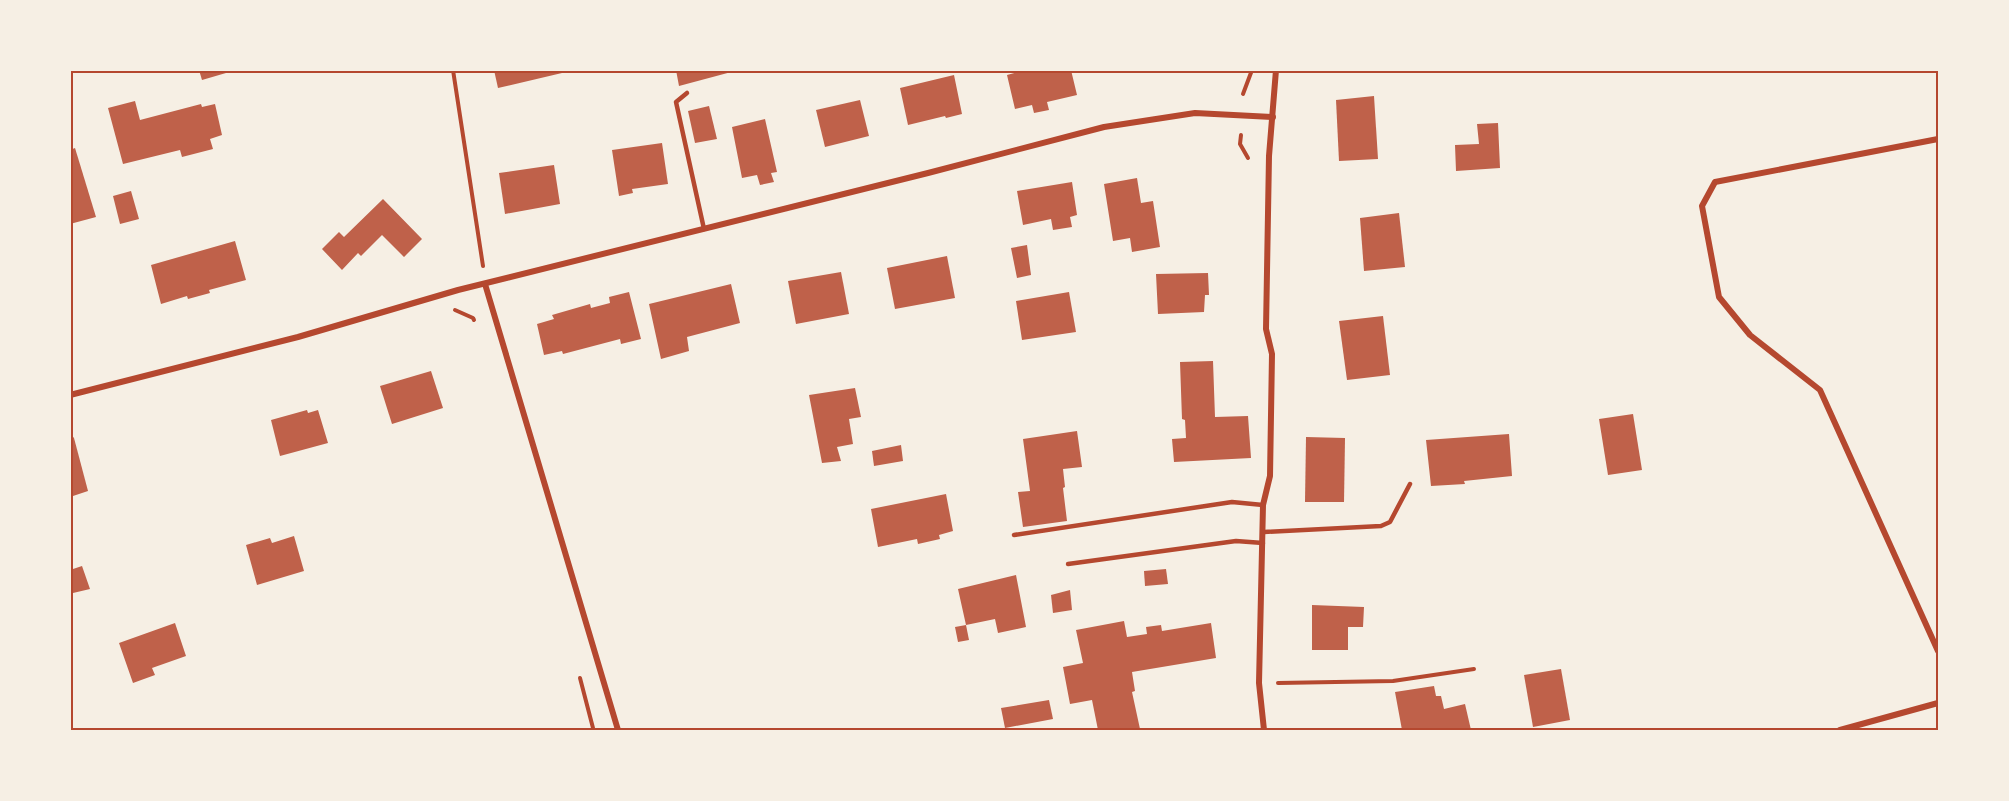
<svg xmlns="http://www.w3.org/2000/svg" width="2009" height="801" font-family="'Exo 2',sans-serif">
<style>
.building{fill:#bf614a}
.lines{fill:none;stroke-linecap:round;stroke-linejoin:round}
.path{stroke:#b5482f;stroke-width:4}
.service{stroke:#b5482f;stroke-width:4.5}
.minor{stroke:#b5482f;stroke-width:6}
.neatline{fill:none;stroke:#b5482f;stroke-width:2}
</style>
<rect width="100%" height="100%" fill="#f6efe4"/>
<g class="building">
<polygon points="199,70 225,70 226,73 202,80"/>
<polygon points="494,70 562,70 562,73 498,88"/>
<polygon points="676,70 735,70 735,71 679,86"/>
<polygon points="1025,70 1071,70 1077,95 1047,102 1049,110 1034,113 1032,105 1015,109 1007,75"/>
<polygon points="954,75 962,114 946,118 945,116 908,125 900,88"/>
<polygon points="1374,96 1378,159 1339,161 1336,100"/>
<polygon points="860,100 869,136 825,147 816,110"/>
<polygon points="135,101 140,120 201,104 202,107 215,104 222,135 210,139 213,149 182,157 180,150 123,164 108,108"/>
<polygon points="709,106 717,139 695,143 688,111"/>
<polygon points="765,119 777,172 771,173 774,182 760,185 757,175 742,178 732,127"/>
<polygon points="1498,123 1500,168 1456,171 1455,145 1479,144 1477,124"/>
<polygon points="662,143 668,184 632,189 633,193 619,196 612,150"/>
<polygon points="75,148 96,217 70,224 70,150"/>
<polygon points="554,165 560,204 505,214 499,173"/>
<polygon points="1137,178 1141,203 1153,201 1160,247 1132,252 1130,238 1113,241 1104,184"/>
<polygon points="1072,182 1077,215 1070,217 1072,227 1053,230 1051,219 1023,225 1017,191"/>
<polygon points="131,191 139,219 120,224 113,196"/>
<polygon points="383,199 422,239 404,257 382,235 361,256 358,253 342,270 322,249 339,232 344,237"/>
<polygon points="1399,213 1405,267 1364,271 1360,218"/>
<polygon points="235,241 246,280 209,290 210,293 188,299 187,296 161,304 151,265"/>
<polygon points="1027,245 1031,275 1017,278 1011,248"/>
<polygon points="947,256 955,298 895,309 887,268"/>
<polygon points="841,272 849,314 796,324 788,281"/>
<polygon points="1208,273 1209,295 1205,295 1204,312 1158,314 1156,274"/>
<polygon points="731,284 740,323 687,337 689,351 661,359 649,304"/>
<polygon points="629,292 641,339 621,344 620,339 563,354 562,351 544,355 537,324 554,319 552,315 590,304 591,308 610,303 609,297"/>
<polygon points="1069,292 1076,332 1022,340 1016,301"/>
<polygon points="1383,316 1390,375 1347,380 1339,321"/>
<polygon points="1213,361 1215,417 1248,416 1251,458 1174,462 1172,439 1186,438 1185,420 1182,419 1180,362"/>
<polygon points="431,371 443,408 392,424 380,386"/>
<polygon points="855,388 861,417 849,419 853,444 837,447 841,461 822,463 809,395"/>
<polygon points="307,410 308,413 318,410 328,443 280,456 271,420"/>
<polygon points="1633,414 1642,470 1608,475 1599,419"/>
<polygon points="1077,431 1082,467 1063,469 1065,487 1063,488 1067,521 1023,527 1018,492 1030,491 1023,439"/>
<polygon points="70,433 74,438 88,491 70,497"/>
<polygon points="1509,434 1512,476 1464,481 1465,484 1431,486 1426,440"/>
<polygon points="1306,437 1345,438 1344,502 1305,502"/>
<polygon points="901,445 903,461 874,466 872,451"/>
<polygon points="946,494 953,531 939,535 940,539 918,544 917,539 878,547 871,509"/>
<polygon points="294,536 304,571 257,585 246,545 270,538 272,543"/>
<polygon points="82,566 90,589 73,593 70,586 70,570"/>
<polygon points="1166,569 1168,584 1145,586 1144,571"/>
<polygon points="1016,575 1026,627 998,633 995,619 966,625 958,589"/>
<polygon points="1070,590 1072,610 1053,613 1051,595"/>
<polygon points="1312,605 1364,607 1363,627 1348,627 1348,650 1312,650"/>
<polygon points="1124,621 1127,637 1147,634 1146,627 1161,625 1162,631 1211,623 1216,658 1132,672 1135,691 1132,692 1140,729 1098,730 1092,700 1070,704 1063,667 1083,663 1076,630"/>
<polygon points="175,623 186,656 152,668 155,675 133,683 119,643"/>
<polygon points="966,625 969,640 958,642 955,627"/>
<polygon points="1561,669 1570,720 1533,727 1524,675"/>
<polygon points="1434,686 1436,696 1441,696 1444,709 1465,704 1471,730 1402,730 1395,692"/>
<polygon points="1049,700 1053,719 1005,728 1001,708"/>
</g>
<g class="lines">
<g class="path">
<polyline points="453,70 483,266"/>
<polyline points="1243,94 1252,70"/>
<polyline points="1241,135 1240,144 1248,158"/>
<polyline points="455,310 473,318 474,320"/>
<polyline points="580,678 593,728"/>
<polyline points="1278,683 1393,681 1474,669"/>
</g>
<g class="service">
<polyline points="687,93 676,102 704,229"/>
<polyline points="1264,532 1381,526 1390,522 1410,484"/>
<polyline points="1014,535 1232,502 1263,505"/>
<polyline points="1068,564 1236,541 1263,543"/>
</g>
<g class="minor">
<polyline points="1938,139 1715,182 1702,206 1719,297 1750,335 1820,390 1938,651"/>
<polyline points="485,284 618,730"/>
<polyline points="70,395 298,337 458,290 928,173 1104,127 1195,113 1273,117"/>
<polyline points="1264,730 1259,683 1263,505 1270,476 1272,354 1266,329 1269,156 1276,70"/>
<polyline points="1840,730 1938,703"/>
</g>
</g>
<rect width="2009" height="801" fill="none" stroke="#f6efe4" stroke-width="144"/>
<rect x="72" y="72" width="1865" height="657" class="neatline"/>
</svg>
